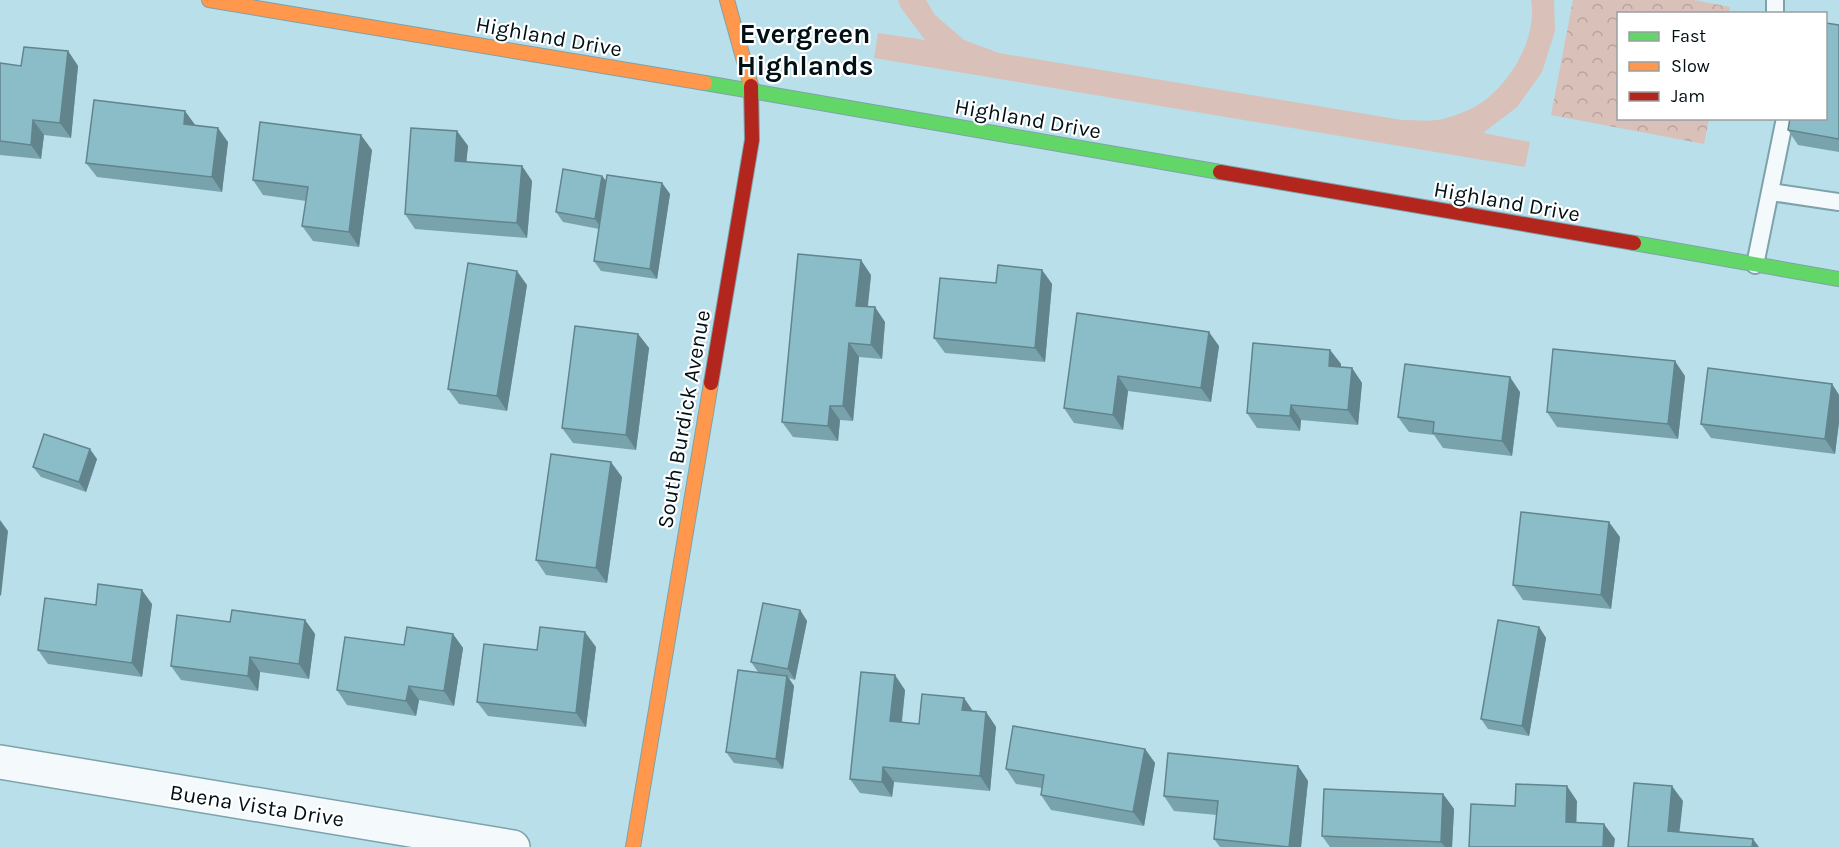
<svg xmlns="http://www.w3.org/2000/svg" width="1839" height="847" font-family="Karla,sans-serif">
<style>
.green{fill:#d9c0b9}
.park{fill:url(#park-crowns)}
.lines{fill:none;stroke-linecap:round;stroke-linejoin:round}
.lane-casing{stroke:#7ea2ab;stroke-width:20}
.street-casing{stroke:#7ea2ab;stroke-width:36}
.fast-casing{stroke:#7ea2ab;stroke-width:16}
.slow-casing{stroke:#7ea2ab;stroke-width:16}
.jam-casing{stroke:#7ea2ab;stroke-width:16}
.lane{stroke:#f4fafc;stroke-width:16}
.street{stroke:#f4fafc;stroke-width:33}
.fast{stroke:#63d668;stroke-width:14}
.slow{stroke:#ff974d;stroke-width:14}
.jam{stroke:#b3261e;stroke-width:14}
.wall{fill:#78a3ad}
.shaded-wall{fill:#61848d}
.building{fill:#8bbdc9;stroke:#61848d;stroke-width:1.5}
.labels{text-anchor:middle;stroke-width:4.5;stroke-linejoin:round;paint-order:stroke}
.street-label{font-size:22px;fill:#001015;stroke:#fff}
.district-label{font-size:28px;font-weight:bold;fill:#001015;stroke:#fff}
</style>
<defs>
<pattern id="park-crowns" width="20" height="18" patternUnits="userSpaceOnUse" patternTransform="scale(1.5)"><rect width="20" height="18" fill="#d9c0b9"/><path d="M2 6a3 3 0 1 1 6 0M12 15a3 3 0 1 1 6 0" fill="none" stroke="#b8a49e"/></pattern>
</defs>
<rect width="100%" height="100%" fill="#b9dfea"/>
<path class="green" d="M898 0H926L935 15 964 40 999 53 1402 120C1415 120 1431 122 1443 119 1454 116 1468 111 1478 105 1509 86 1538 38 1531 0H1554L1555 31 1542 72 1517 107 1483 133 1530 142 1525 167 874 58 878 33 925 40 901 8Z"/>
<polygon class="park" points="1573,0 1694,0 1730,7 1729,13 1618,14 1618,118 1709,119 1704,144 1551,115"/>
<g class="lines">
<g class="lane-casing">
<g id="lane">
<polyline points="1775,14 1775,0"/>
<polyline points="1771,192 1839,202"/>
<polyline points="1755,265 1785,118"/>
</g>
</g>
<g class="street-casing">
<polyline id="street" points="0,762 513,847"/>
</g>
<g class="fast-casing">
<g id="fast">
<polyline points="705,83 1220,172"/>
<polyline points="1634,243 1839,279"/>
</g>
</g>
<g class="slow-casing">
<g id="slow">
<polyline points="209,0 705,83"/>
<polyline points="727,0 751,86"/>
<polyline points="633,847 711,383"/>
</g>
</g>
<g class="jam-casing">
<g id="jam">
<polyline points="1220,172 1634,243"/>
<polyline points="711,383 752,140 751,86"/>
</g>
</g>
<use href="#lane" class="lane"/>
<use href="#street" class="street"/>
<use href="#fast" class="fast"/>
<use href="#slow" class="slow"/>
<use href="#jam" class="jam"/>
</g>
<g class="wall">
<polygon points="1839,25 1839,152 1798,145 1788,130"/>
<polygon points="68,51 78,66 71,138 44,135 41,159 0,155 0,63 21,66"/>
<polygon points="196,125 228,142 222,192 97,177 86,163"/>
<polygon points="457,131 468,146 466,162 522,166 532,181 527,238 415,229 405,214"/>
<polygon points="372,150 359,247 313,241 302,226 306,201 263,195 253,180"/>
<polygon points="602,176 606,181 662,183 670,194 657,279 601,271 594,261 599,229 563,222 556,212"/>
<polygon points="1042,270 1052,284 1045,362 945,353 934,338 996,283"/>
<polygon points="871,275 868,307 885,322 882,359 859,357 853,421 840,420 838,441 793,437 782,422"/>
<polygon points="527,285 507,411 459,404 448,389"/>
<polygon points="1077,313 1219,346 1211,402 1128,391 1123,430 1074,423 1064,408"/>
<polygon points="638,334 649,348 636,450 573,443 562,428"/>
<polygon points="1330,350 1341,364 1341,367 1352,368 1362,383 1358,425 1301,420 1300,431 1257,428 1247,413"/>
<polygon points="1685,376 1678,439 1557,427 1547,412"/>
<polygon points="1832,384 1839,395 1839,422 1835,454 1711,438 1701,424"/>
<polygon points="1520,392 1512,456 1443,448 1434,435 1409,432 1398,417"/>
<polygon points="97,459 86,492 41,477 33,467"/>
<polygon points="622,477 607,583 546,575 536,560"/>
<polygon points="1620,537 1611,609 1523,600 1513,585"/>
<polygon points="152,604 142,677 48,664 38,650 96,605"/>
<polygon points="800,610 807,621 795,680 789,678 794,686 783,769 734,763 726,752 758,672 751,662"/>
<polygon points="305,620 315,634 309,679 260,672 258,691 181,680 171,666 230,622"/>
<polygon points="1539,627 1546,638 1529,736 1488,729 1481,719"/>
<polygon points="453,634 463,648 454,706 419,700 416,716 347,705 337,690 404,645"/>
<polygon points="596,647 586,727 488,716 477,702 537,650"/>
<polygon points="905,690 902,722 919,724 964,698 973,711 986,712 996,727 990,791 894,782 892,797 860,793 850,779"/>
<polygon points="1145,749 1155,763 1144,826 1051,810 1041,795 1042,788 1016,784 1006,769"/>
<polygon points="1298,766 1308,781 1301,847 1220,847 1214,839 1217,815 1174,811 1164,796"/>
<polygon points="1443,794 1454,809 1452,847 1330,847 1322,836"/>
</g>
<g class="shaded-wall">
<polygon points="68,51 78,66 71,138 60,123"/>
<polygon points="185,111 196,126 184,124"/>
<polygon points="33,120 44,135 41,159 31,145"/>
<polygon points="218,128 228,142 222,192 212,177"/>
<polygon points="457,131 468,146 465,176 455,161"/>
<polygon points="361,135 372,150 359,247 349,232"/>
<polygon points="522,166 532,181 527,238 517,223"/>
<polygon points="602,176 610,186 602,229 595,219"/>
<polygon points="662,183 670,194 657,279 650,269"/>
<polygon points="861,260 871,275 866,320 856,306"/>
<polygon points="1042,270 1052,284 1045,362 1035,348"/>
<polygon points="517,271 527,285 507,411 497,396"/>
<polygon points="875,307 885,322 882,359 871,345"/>
<polygon points="1209,332 1219,346 1211,402 1201,388"/>
<polygon points="638,334 649,348 636,450 626,435"/>
<polygon points="849,343 859,357 853,421 843,406"/>
<polygon points="1330,350 1341,364 1339,381 1329,366"/>
<polygon points="1675,361 1685,376 1678,439 1668,424"/>
<polygon points="1352,368 1362,383 1358,425 1348,410"/>
<polygon points="1118,376 1128,391 1123,430 1113,415"/>
<polygon points="1510,377 1520,392 1512,456 1502,441"/>
<polygon points="1832,384 1839,395 1839,422 1835,454 1825,439"/>
<polygon points="1291,405 1301,420 1300,431 1290,416"/>
<polygon points="830,406 840,420 838,441 828,426"/>
<polygon points="90,449 97,459 86,492 79,482"/>
<polygon points="611,462 622,477 607,583 596,568"/>
<polygon points="0,520 8,531 1,596 0,595"/>
<polygon points="1609,522 1620,537 1611,609 1601,595"/>
<polygon points="142,590 152,604 142,677 132,663"/>
<polygon points="800,610 807,621 795,680 788,669"/>
<polygon points="305,620 315,634 309,679 299,664"/>
<polygon points="1539,627 1546,638 1529,736 1522,726"/>
<polygon points="585,632 596,647 586,727 576,713"/>
<polygon points="453,634 463,648 454,706 444,691"/>
<polygon points="250,657 260,672 258,691 248,676"/>
<polygon points="895,675 905,690 900,736 890,721"/>
<polygon points="787,676 794,686 783,769 776,759"/>
<polygon points="409,686 419,700 416,716 406,701"/>
<polygon points="964,698 974,713 962,710"/>
<polygon points="986,712 996,727 990,791 980,776"/>
<polygon points="1145,749 1155,763 1144,826 1133,812"/>
<polygon points="1298,766 1308,781 1301,847 1289,847"/>
<polygon points="883,767 894,782 892,797 882,782"/>
<polygon points="1567,786 1577,801 1576,837 1566,822"/>
<polygon points="1672,786 1683,801 1678,845 1668,831"/>
<polygon points="1443,794 1454,809 1452,847 1445,847 1441,842"/>
<polygon points="1604,824 1615,839 1614,847 1603,847"/>
<polygon points="1753,839 1759,847 1752,847"/>
</g>
<g class="building">
<polygon points="1826,23 1839,25 1839,139 1788,130 1790,118 1826,118"/>
<polygon points="24,47 68,51 60,123 33,120 31,145 0,141 0,63 21,66"/>
<polygon points="94,100 185,111 184,124 218,128 212,177 86,163"/>
<polygon points="260,122 361,135 349,232 302,226 308,187 253,180"/>
<polygon points="411,128 457,131 455,161 522,166 517,223 405,214"/>
<polygon points="563,169 602,176 595,219 556,212"/>
<polygon points="607,175 662,183 650,269 594,261"/>
<polygon points="798,254 861,260 856,306 875,307 871,345 849,343 843,406 830,406 828,426 782,422"/>
<polygon points="468,263 517,271 497,396 448,389"/>
<polygon points="998,265 1042,270 1035,348 934,338 940,278 996,283"/>
<polygon points="1077,313 1209,332 1201,388 1118,376 1113,415 1064,408"/>
<polygon points="575,326 638,334 626,435 562,428"/>
<polygon points="1253,343 1330,350 1329,366 1352,368 1348,410 1291,405 1290,416 1247,413"/>
<polygon points="1553,349 1675,361 1668,424 1547,412"/>
<polygon points="1405,364 1510,377 1502,441 1433,433 1434,422 1398,417"/>
<polygon points="1708,368 1832,384 1825,439 1701,424"/>
<polygon points="44,434 90,449 79,482 33,467"/>
<polygon points="551,454 611,462 596,568 536,560"/>
<polygon points="1521,512 1609,522 1601,595 1513,585"/>
<polygon points="98,584 142,590 132,663 38,650 45,598 96,605"/>
<polygon points="763,603 800,610 788,669 751,662"/>
<polygon points="232,610 305,620 299,664 250,657 248,676 171,666 177,615 230,622"/>
<polygon points="1498,620 1539,627 1522,726 1481,719"/>
<polygon points="407,627 453,634 444,691 409,686 406,701 337,690 345,637 404,645"/>
<polygon points="540,627 585,632 576,713 477,702 484,644 537,650"/>
<polygon points="738,670 787,676 776,759 726,752"/>
<polygon points="861,672 895,675 890,721 919,724 922,694 964,698 962,710 986,712 980,776 883,767 882,782 850,779"/>
<polygon points="1013,726 1145,749 1133,812 1041,795 1044,775 1006,769"/>
<polygon points="1168,753 1298,766 1289,847 1214,839 1218,801 1164,796"/>
<polygon points="1634,783 1672,786 1668,831 1753,839 1752,847 1628,847"/>
<polygon points="1516,784 1567,786 1566,822 1604,824 1603,847 1469,847 1471,804 1515,806"/>
<polygon points="1324,789 1443,794 1441,842 1322,836"/>
</g>
<g class="labels">
<g class="street-label">
<text transform="translate(549 36) rotate(10)" y="8">Highland Drive</text>
<text transform="translate(1028 118) rotate(10)" y="8">Highland Drive</text>
<text transform="translate(1507 201) rotate(10)" y="8">Highland Drive</text>
<text transform="translate(683 419) rotate(-80)" y="8">South Burdick Avenue</text>
<text transform="translate(257 805) rotate(9)" y="8">Buena Vista Drive</text>
</g>
<g class="district-label">
<text x="805" y="43">Evergreen<tspan x="805" dy="32">Highlands</tspan></text>
</g>
</g>
<rect x="1617" y="12" width="210" height="108" fill="#ffffff" stroke="#999fa1" stroke-width="1.5"/>
<rect x="1629" y="32" width="30" height="9" fill="#63d668" stroke="#999fa1" stroke-width="1.5"/>
<text x="1671" y="42" font-size="18" fill="#001015">Fast</text>
<rect x="1629" y="62" width="30" height="9" fill="#ff974d" stroke="#999fa1" stroke-width="1.5"/>
<text x="1671" y="72" font-size="18" fill="#001015">Slow</text>
<rect x="1629" y="92" width="30" height="9" fill="#b3261e" stroke="#999fa1" stroke-width="1.5"/>
<text x="1671" y="102" font-size="18" fill="#001015">Jam</text>
</svg>
